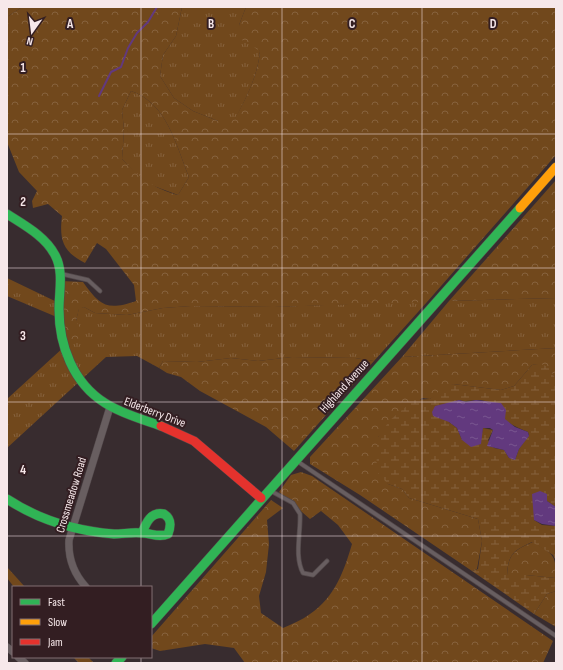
<svg xmlns="http://www.w3.org/2000/svg" width="563" height="670" font-family="'Sofia Sans Condensed',sans-serif">
<style>
.grass{fill:url(#grass-tufts)}
.forest{fill:url(#forest-crowns);fill-rule:evenodd}
.wetland{fill:url(#wetland-marsh);fill-rule:evenodd}
.water{fill:url(#water-ripples)}
.lines{fill:none;stroke-linecap:round;stroke-linejoin:round}
.stream{stroke:#62397e;stroke-width:2}
.lane-casing{stroke:#52484a;stroke-width:5}
.street-casing{stroke:#52484a;stroke-width:8}
.fast-casing{stroke:#52484a;stroke-width:10}
.slow-casing{stroke:#52484a;stroke-width:10}
.jam-casing{stroke:#52484a;stroke-width:10}
.lane{stroke:#685e60;stroke-width:3.5}
.street{stroke:#685e60;stroke-width:7}
.fast{stroke:#30b455;stroke-width:9}
.slow{stroke:#ff9f0a;stroke-width:9}
.jam{stroke:#e5322d;stroke-width:9}
.grid{fill:none;stroke:#f7e8ea;stroke-width:1;stroke-opacity:0.55}
.labels{text-anchor:middle;stroke-width:4;stroke-linejoin:round;paint-order:stroke}
.street-label{font-size:12px;fill:#f7e8ea;stroke:#331e22}
.grid-label{font-size:13px;text-anchor:middle;font-weight:bold;fill:#f7e8ea;stroke:#331e22;stroke-width:4;stroke-linejoin:round;paint-order:stroke}
</style>
<defs>
<pattern id="grass-tufts" width="24" height="20" patternUnits="userSpaceOnUse"><rect width="24" height="20" fill="#71481c"/><path d="M3 7l-1-3M5 7V3M7 7l1-3M15 17l-1-3M17 17v-4M19 17l1-3" fill="none" stroke="#86623d"/></pattern>
<pattern id="forest-crowns" width="20" height="18" patternUnits="userSpaceOnUse"><rect width="20" height="18" fill="#71481c"/><path d="M2 6a3 3 0 1 1 6 0M12 15a3 3 0 1 1 6 0" fill="none" stroke="#86623d"/></pattern>
<pattern id="wetland-marsh" width="20" height="14" patternUnits="userSpaceOnUse"><rect width="20" height="14" fill="#71481c"/><path d="M1 5h8M5 5V1M11 12h8M15 12V8" fill="none" stroke="#86623d"/></pattern>
<pattern id="water-ripples" width="26" height="14" patternUnits="userSpaceOnUse"><rect width="26" height="14" fill="#62397e"/><path d="M2 4q2-2 4 0t4 0M15 11q2-2 4 0t4 0" fill="none" stroke="#795690"/></pattern>
</defs>
<rect width="100%" height="100%" fill="#382c2f"/>
<g class="grass">
<polygon points="7,7 22,7 7,17"/>
<path d="M182 7H246L239 25 260 51C258 75 246 99 234 121H218L193 111 174 98 160 76 163 55 176 36Z"/>
<path d="M131 91C167 103 176 145 189 177L178 195 151 185 136 174 122 159 124 130 122 110Z"/>
<polygon points="7,278 59,303 59,318 7,296"/>
<polygon points="556,298 556,348 402,357 449,301"/>
<polygon points="400,302 427,302 374,361 355,358 292,357 258,361 231,358 197,362 163,361 159,368 137,356 106,357 7,448 7,399 64,347 76,321 79,308 84,307 95,313 127,315 163,308 191,306 274,307"/>
</g>
<g class="forest">
<path d="M22 7H182L176 36 163 55 160 76 174 98 193 111 218 121 234 120C246 99 258 75 260 51L242 40 239 25 246 7H556V155L427 302 274 307 191 306 163 308 127 315 95 313 84 307 79 309 76 321 84 335 64 347 61 281 83 282C100 306 107 311 136 301L134 285 106 249 97 243 85 263C63 252 59 240 62 216L48 204 33 208 32 201 37 191 19 172 7 142V17ZM131 91C167 103 176 145 189 177L178 195C153 188 140 178 122 159L124 130 122 110Z"/>
<polygon points="556,180 556,298 449,301"/>
<path d="M556 348V379C549 369 545 364 532 365L514 386 501 390 453 384 430 399 422 398 378 437V453L388 484 402 489 409 498 478 519 482 541 477 569 472 571 360 495 310 464V457L402 357Z"/>
<polygon points="292,357 355,358 374,361 294,451 266,427 200,391 181,377 167,373 159,368 163,361 197,362 231,358 258,361"/>
<path d="M301 472 312 476 553 641 543 663H245L234 648 205 644 160 651 151 648V637L271 500 283 508 267 520 269 544 266 572 259 596 261 613 283 628C292 624 302 620 310 614 335 597 344 571 352 544L338 525 321 511 310 519 279 492 291 475Z"/>
<path d="M533 542C553 555 556 553 556 578L526 575 507 576C508 554 514 550 533 542Z"/>
<polygon points="7,567 25,587 14,587 7,578"/>
<polygon points="556,591 556,627 534,614 547,594"/>
<polygon points="73,657 88,657 94,663 79,663"/>
</g>
<path class="wetland" d="M541 364 548 367 556 379V507L547 501 534 520 542 525 556 526V561L553 555 532 542C514 550 508 554 507 575H526L556 578V591L547 594 534 614 472 571 478 569 482 541 478 519 409 498 402 489 388 484 376 471 378 437 390 420 414 400 430 399 445 386 453 384 501 390 514 386 532 365ZM459 400C468 403 479 397 487 402 493 406 498 414 503 418 511 425 519 428 528 432L529 435 519 449 515 460 509 458 504 450 494 448 488 440 493 430 483 428 480 444 462 440 457 428 449 422Z"/>
<g class="water">
<polygon points="459,400 466,402 476,400 501,403 506,410 505,419 515,427 528,432 529,436 519,449 515,460 509,458 504,450 487,446 493,430 490,428 483,428 481,444 471,447 462,440 457,428 449,422 433,416 432,412 435,406"/>
<polygon points="540,491 547,494 547,501 556,507 556,526 542,524 534,520 532,494"/>
</g>
<g class="lines">
<polyline class="stream" points="99,96 111,72 121,67 128,48 137,33 148,22 157,7"/>
<g class="lane-casing">
<g id="lane">
<polyline points="62,274 88,280 100,291"/>
<polyline points="297,461 556,636"/>
<path d="M271 491 293 503 300 514C301 533 294 556 303 573L313 575 327 561"/>
</g>
</g>
<g class="street-casing">
<g id="street">
<path d="M86 587C74 574 68 558 69 540L110 407"/>
<polyline points="7,647 13,652"/>
<polyline points="18,657 25,663"/>
</g>
</g>
<g class="fast-casing">
<g id="fast">
<path d="M7 214C24 225 45 236 55 255 64 272 59 291 59 309 59 345 73 383 105 403 122 414 142 419 161 426"/>
<path d="M7 499C39 520 76 531 114 534 123 534 132 532 141 533 151 533 159 538 168 534 171 526 172 519 164 514 151 511 146 523 142 533"/>
<polyline points="151,624 520,208"/>
<polyline points="116,663 122,657"/>
</g>
</g>
<g class="slow-casing">
<polyline id="slow" points="520,208 556,167"/>
</g>
<g class="jam-casing">
<polyline id="jam" points="161,426 194,441 261,498"/>
</g>
<use href="#lane" class="lane"/>
<use href="#street" class="street"/>
<use href="#fast" class="fast"/>
<use href="#slow" class="slow"/>
<use href="#jam" class="jam"/>
</g>
<path class="grid" d="M141 7V587M282 7V663M422 7V663M7 134H556M7 268H556M7 402H556M7 536H556M141 657V663"/>
<g class="labels">
<g class="street-label">
<text transform="translate(344 386) rotate(-48)" y="4">Highland Avenue</text>
<text transform="translate(155 412) rotate(21)" y="4">Elderberry Drive</text>
<text transform="translate(71 495) rotate(-73)" y="4">Crossmeadow Road</text>
</g>
</g>
<g class="grid-label">
<text x="70" y="28">A</text>
<text x="211" y="28">B</text>
<text x="352" y="28">C</text>
<text x="493" y="28">D</text>
<text x="23" y="72">1</text>
<text x="23" y="206">2</text>
<text x="23" y="340">3</text>
<text x="23" y="474">4</text>
</g>
<rect width="563" height="670" fill="none" stroke="#f7e8ea" stroke-width="16"/>
<rect x="12" y="586" width="140" height="72" fill="#331e22" stroke="#816f72"/>
<rect x="20" y="599" width="20" height="6" fill="#30b455" stroke="#816f72"/>
<text x="48" y="606" font-size="12" fill="#f7e8ea">Fast</text>
<rect x="20" y="619" width="20" height="6" fill="#ff9f0a" stroke="#816f72"/>
<text x="48" y="626" font-size="12" fill="#f7e8ea">Slow</text>
<rect x="20" y="639" width="20" height="6" fill="#e5322d" stroke="#816f72"/>
<text x="48" y="646" font-size="12" fill="#f7e8ea">Jam</text>
<g transform="translate(32 32) rotate(194)" stroke="#331e22" stroke-width="3" paint-order="stroke">
<path d="M0-3L7 15L0 10L-7 15Z" fill="#f7e8ea"/>
<text y="-6" font-size="11" font-weight="bold" text-anchor="middle" fill="#f7e8ea">N</text>
</g>
</svg>
